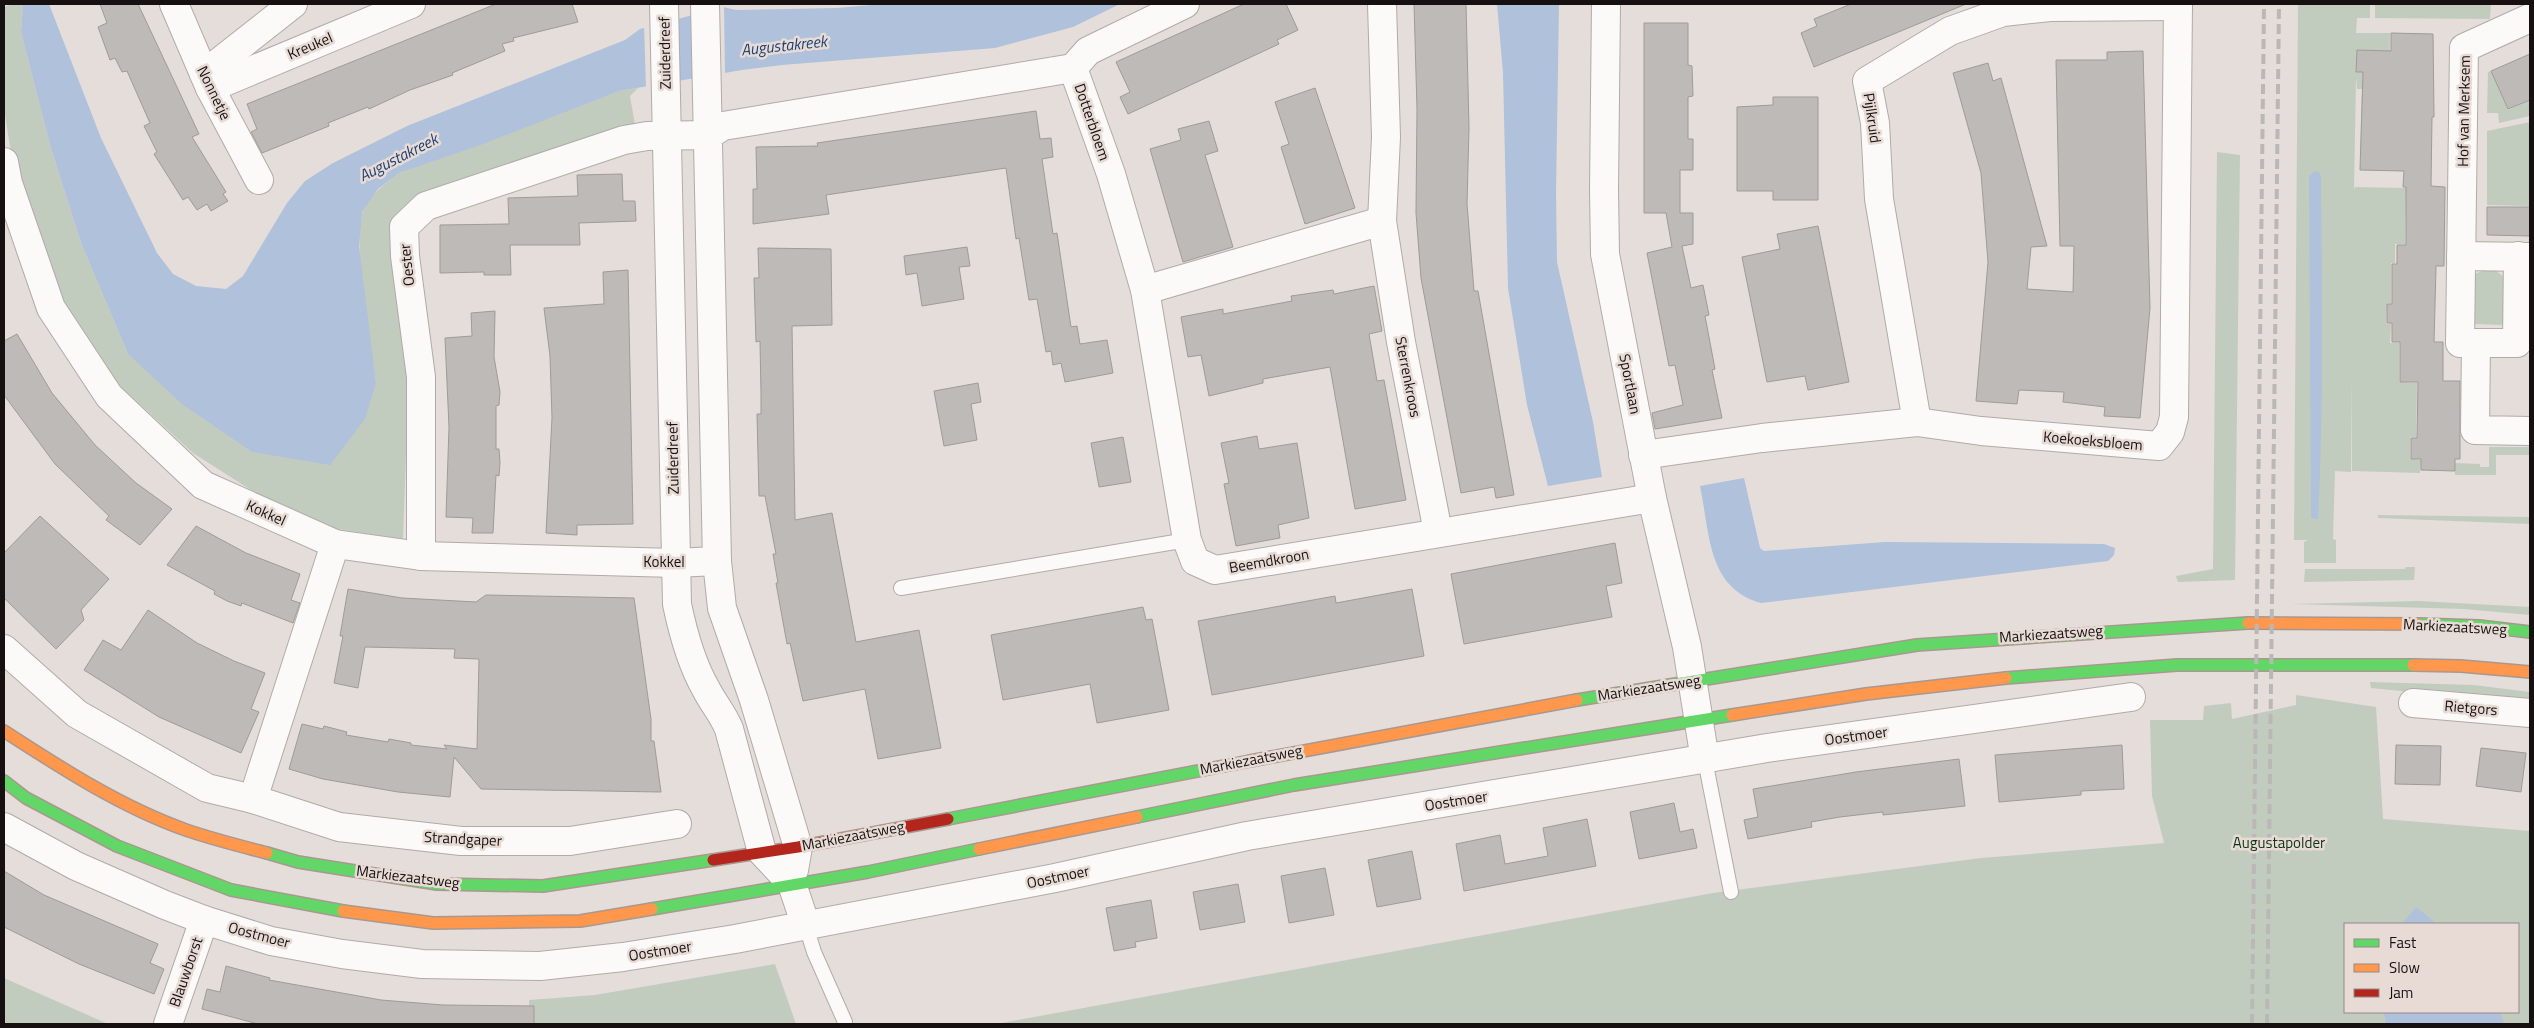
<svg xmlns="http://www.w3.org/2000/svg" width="2534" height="1028" font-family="'Titillium Web',sans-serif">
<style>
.green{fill:#c2ccbe;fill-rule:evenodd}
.water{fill:#afc1db}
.pier{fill:#e4ddda}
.building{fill:#bebab7;stroke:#9f9b97}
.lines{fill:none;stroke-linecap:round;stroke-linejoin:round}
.lane-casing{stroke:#b0aba9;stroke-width:16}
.street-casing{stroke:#b0aba9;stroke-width:30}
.fast-casing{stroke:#a9988f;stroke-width:14}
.slow-casing{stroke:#a9988f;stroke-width:14}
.jam-casing{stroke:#a9988f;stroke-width:14}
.lane{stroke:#fbfaf9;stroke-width:14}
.street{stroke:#fbfaf9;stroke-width:28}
.fast{stroke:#63d668;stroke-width:11}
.slow{stroke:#ff974d;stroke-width:11}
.jam{stroke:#b3261e;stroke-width:11}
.rail{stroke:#bab8b6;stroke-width:4;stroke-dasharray:10 5;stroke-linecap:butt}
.labels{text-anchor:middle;stroke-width:5;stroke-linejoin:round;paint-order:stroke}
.street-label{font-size:15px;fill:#161110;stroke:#e8dbd6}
.park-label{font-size:15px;fill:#0c3615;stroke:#e8dbd6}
.water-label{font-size:16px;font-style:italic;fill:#1b4272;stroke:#e8dbd6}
</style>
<rect width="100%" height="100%" fill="#e4ddda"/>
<g class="green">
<path d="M13 4H23L21 32 50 145 81 243 128 354 376 383C372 350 351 237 363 211 370 194 385 184 399 173L619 91 638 88 630 96 635 125 413 205 390 226 409 370 403 539 337 529 257 494 193 453 120 386 59 306 16 183 4 109V7Z"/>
<polygon points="2298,4 2370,4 2370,18 2357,18 2356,33 2390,33 2388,170 2360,158 2362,89 2357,89 2356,77 2354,190 2355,187 2406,188 2405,244 2395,244 2395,263 2391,263 2391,303 2387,303 2386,324 2391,324 2390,343 2399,343 2399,382 2417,383 2416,437 2410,437 2410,459 2421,460 2420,473 2352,471 2352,375 2351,472 2335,471 2333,539 2336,540 2336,563 2304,563 2304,542 2308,540 2294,540"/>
<polygon points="2375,4 2491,4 2490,19 2375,18"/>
<polygon points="2491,71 2508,110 2530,100 2530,116 2499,123 2498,113 2487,113 2488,72"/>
<polygon points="2530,122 2530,206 2487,205 2487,131"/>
<polygon points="2217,152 2240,155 2235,580 2178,582 2176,576 2213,569"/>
<polygon points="2484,270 2495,270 2505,278 2504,323 2502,325 2474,324 2473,275"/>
<polygon points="2489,447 2530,447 2530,455 2496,455 2496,475 2455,475 2455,463 2480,464 2480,467 2489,467"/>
<polygon points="2378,515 2530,517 2530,524 2378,518"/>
<polygon points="2406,567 2415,567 2414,580 2304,582 2305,569 2405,569"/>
<polygon points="2419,601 2530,607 2530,615 2464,609 2292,604"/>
<polygon points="2370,682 2474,685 2530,692 2530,704 2371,688"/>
<path d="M2296 695 2376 707 2383 819 2530 831V1024H996L1713 893 1981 858 2164 843 2152 796 2150 720H2203L2204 706 2231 703 2232 719 2296 705ZM2345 924H2518V1012H2345Z"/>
<polygon points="775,964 796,1024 529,1024 529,1000 595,995"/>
<polygon points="4,978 108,1024 4,1024"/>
</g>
<g class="water">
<polygon points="23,4 49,4 101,138 157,253 173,274 196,286 226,289 243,276 287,203 305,181 333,163 407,126 625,40 640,29 723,7 736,10 837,8 884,4 1120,4 1073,27 995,48 782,65 742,70 619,91 483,144 399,173 378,189 362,212 359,246 376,383 365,419 330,465 252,452 182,404 128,354 81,243 50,145 21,32"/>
<polygon points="1497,4 1559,4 1556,193 1557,262 1593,422 1602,477 1548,486 1527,405 1508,288 1503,73"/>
<path d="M2315 171 2320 173 2321 177C2322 291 2324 405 2318 519L2311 518 2309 176Z"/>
<path d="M1744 478 1760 548 1764 551 1885 542 2104 544 2115 548 2114 555 2108 561 1761 603C1707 588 1710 533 1700 486Z"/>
<polygon points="2416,907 2437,924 2402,924"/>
<polygon points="2384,1012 2500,1012 2504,1024 2386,1024"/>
</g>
<g class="pier">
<polygon points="724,4 725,75 699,80 697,11"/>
<polygon points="671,18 673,84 646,89 644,25"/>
</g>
<g class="building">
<polygon points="100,4 138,4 199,134 192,137 226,192 223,194 228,201 211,211 207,204 197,210 188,197 183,200 154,154 157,152 144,126 150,123 127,71 122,72 115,58 110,60 98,27 107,23"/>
<polygon points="496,4 572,4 578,22 513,38 514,41 502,44 505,51 452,73 453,75 410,90 369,109 368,107 328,123 329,126 262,153 251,132 257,129 247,104"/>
<polygon points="1244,4 1286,4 1298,30 1277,40 1279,44 1128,114 1120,97 1130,92 1116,62"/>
<polygon points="1414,4 1466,4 1469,127 1467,204 1474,291 1478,291 1514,495 1496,498 1494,487 1461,493 1421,278 1416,213 1417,109"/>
<polygon points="1851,4 1966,4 1814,67 1801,33 1817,26 1814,19"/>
<polygon points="1644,23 1688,23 1688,65 1692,66 1693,96 1688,97 1688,139 1693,139 1693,170 1680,170 1680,213 1693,213 1693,244 1682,246 1691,288 1703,285 1709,315 1705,316 1715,369 1712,370 1722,418 1655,429 1652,413 1683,405 1675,365 1669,366 1647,253 1672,247 1666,213 1644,213"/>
<polygon points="2391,33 2433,34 2434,117 2432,117 2431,186 2445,187 2444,266 2436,266 2434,342 2443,342 2443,381 2460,381 2460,459 2455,459 2455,471 2421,470 2421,459 2411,459 2411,438 2417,438 2418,382 2400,382 2400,342 2392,342 2392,323 2387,323 2387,304 2392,304 2392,264 2397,264 2397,245 2406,245 2406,187 2403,187 2404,171 2360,170 2363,72 2356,72 2357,50 2391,51"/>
<polygon points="2143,51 2150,308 2140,418 2104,416 2105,407 2063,402 2064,392 2019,390 2017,404 1976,401 1988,262 1981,173 1953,73 1988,63 1993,81 2001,78 2047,246 2031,247 2027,289 2073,292 2074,246 2060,246 2056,60 2107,60 2107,52"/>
<polygon points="2530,54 2530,100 2508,109 2491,71"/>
<polygon points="1315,88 1355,208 1305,224 1281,147 1289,144 1275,102"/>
<polygon points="1773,97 1818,97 1818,200 1773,200 1773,191 1737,191 1737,107 1773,105"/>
<polygon points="1036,111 1040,139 1051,138 1053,157 1042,159 1053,234 1057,233 1071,327 1077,326 1080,344 1107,340 1113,373 1065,382 1061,363 1053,365 1051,351 1046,352 1037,299 1029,300 1019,238 1016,239 1006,168 826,195 829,214 753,224 753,189 757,189 756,147 818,146 817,143"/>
<polygon points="1209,121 1218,151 1205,155 1233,247 1183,262 1150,149 1181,140 1178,129"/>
<polygon points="622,174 623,201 635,201 636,221 579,223 580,245 510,245 511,275 484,275 484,272 440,273 440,225 509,224 508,198 578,196 577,175"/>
<polygon points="2487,207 2530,207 2530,236 2487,235"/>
<polygon points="1818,226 1849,382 1808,390 1805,376 1767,382 1742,257 1780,249 1777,234"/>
<polygon points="967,247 970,266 959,267 964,299 922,306 917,273 906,275 904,256"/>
<polygon points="758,248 831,249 832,325 792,326 795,520 832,513 856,642 919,630 941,748 878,759 865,689 803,701 790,643 787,644 776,583 778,583 773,554 776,554 765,496 759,496 757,414 761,414 761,394 760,341 756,342 754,278 759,278"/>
<polygon points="628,270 633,524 577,525 577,535 546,533 552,418 550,356 544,308 604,304 603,272"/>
<polygon points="1374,286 1382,331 1369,334 1377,381 1384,380 1406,500 1355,509 1330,367 1263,379 1263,383 1209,396 1201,355 1188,357 1181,317 1223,309 1223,314 1292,301 1291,296 1333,290 1334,294"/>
<polygon points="495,311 494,357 500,392 499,405 496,406 496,449 499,449 500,462 499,476 496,475 493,533 472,533 473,518 446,517 449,427 445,338 472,336 471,313"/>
<polygon points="17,334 52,393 95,445 136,483 172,509 140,545 106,520 109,516 55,464 4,395 4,341"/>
<polygon points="978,383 981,402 971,404 977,440 944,446 934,391"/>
<polygon points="1257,436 1259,449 1297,443 1309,518 1278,525 1280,538 1236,546 1224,484 1229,483 1221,443"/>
<polygon points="1123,437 1131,482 1099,487 1091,443"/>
<polygon points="40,516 109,579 81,610 84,620 56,649 4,598 4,553"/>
<polygon points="196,526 246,553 300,574 291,600 300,603 293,623 242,603 241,606 227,601 214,594 215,591 167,565"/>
<polygon points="1615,543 1622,583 1606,586 1612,617 1464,644 1451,574"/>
<polygon points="348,589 402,598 476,602 486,595 634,598 651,719 651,741 654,741 661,792 481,789 454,757 450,797 398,792 323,779 289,769 302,724 323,729 324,726 347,732 346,735 388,742 389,739 411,743 411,745 447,749 444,745 477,749 479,659 454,658 455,649 365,647 358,688 334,683 343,636 340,636"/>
<polygon points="1412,589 1424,656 1212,695 1198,621 1335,596 1336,603"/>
<polygon points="1143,607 1146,620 1152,619 1169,710 1097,723 1090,684 1003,700 991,635"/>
<polygon points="148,610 197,643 234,661 265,673 251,709 259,712 241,753 159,717 84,670 103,640 121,650"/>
<polygon points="2122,745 2124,789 2081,791 2081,795 1999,802 1995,755"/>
<polygon points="2396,745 2441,746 2440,785 2395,784"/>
<polygon points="2481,748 2526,753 2521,792 2476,786"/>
<polygon points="1959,759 1965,806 1883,815 1883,812 1840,817 1811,822 1812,827 1748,839 1744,820 1758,817 1753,789 1856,772"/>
<polygon points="1674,803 1680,832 1693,829 1697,848 1639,859 1630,812"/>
<polygon points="1587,819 1596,866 1464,891 1456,844 1500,835 1505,864 1548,856 1543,828"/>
<polygon points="1412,851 1421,899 1377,907 1368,860"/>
<polygon points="1325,868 1334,915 1289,923 1281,876"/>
<polygon points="4,871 44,895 158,944 150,963 164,969 154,994 79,964 4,927"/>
<polygon points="1238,884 1245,922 1200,930 1193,892"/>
<polygon points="1151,900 1157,938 1135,942 1136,947 1114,951 1106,908"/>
<polygon points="226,966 270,978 269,980 381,1000 443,1005 534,1006 534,1024 258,1024 202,1009 207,989 220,992"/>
</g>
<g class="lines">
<g class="lane-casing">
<g id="lane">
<polyline points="901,588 1187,540"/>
<polyline points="1705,760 1731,892"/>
<polyline points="806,926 814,952 845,1022"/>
</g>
</g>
<g class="street-casing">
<g id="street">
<polyline points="174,4 210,88 259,180"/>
<path d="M664 4 677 604C683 633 691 663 706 689 713 703 723 714 729 729L762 852 792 884 806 926"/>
<polyline points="705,4 717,561 722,608 754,700 798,847 794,870"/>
<polyline points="1382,4 1386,137 1382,221 1401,342 1438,532"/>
<polyline points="1606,4 1604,190 1605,254 1652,498 1687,647 1705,760"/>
<polyline points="2530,18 2464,48 2460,343 2476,343 2475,430 2530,431"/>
<polyline points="1073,68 1088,51 1185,4"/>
<polyline points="204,74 293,4"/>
<polyline points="210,88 411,4"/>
<polyline points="4,162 8,183 51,308 109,396 203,485 335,544 421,556 675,563 717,561"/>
<polyline points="2461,256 2530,257"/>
<polyline points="1145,290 1382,221"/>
<polyline points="2476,343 2517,343 2518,256"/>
<polyline points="1917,422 1879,199 1875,123 1867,81 1950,31 2003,12 2050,7 2178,6"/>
<polyline points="1643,455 1762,438 1917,422 1981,431 2159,446 2170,432 2174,417 2178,4"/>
<polyline points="421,556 421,377 405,256 404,227 426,206 624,140 647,136 709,135 723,126 1073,68 1111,174 1145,290 1187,540 1195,561 1215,570 1652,498"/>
<polyline points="4,649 77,714 207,788 253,799 339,827 461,841 570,841 677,824"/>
<polyline points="2413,703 2530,713"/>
<polyline points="253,799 335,544"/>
<polyline points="4,827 76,866 165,905 204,920 271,941 342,954 422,964 540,966 623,957 735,939 1055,878 1247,836 1767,748 2131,697"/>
<polyline points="168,1024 204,920"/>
</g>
</g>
<g class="fast-casing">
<g id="fast">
<polyline points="2418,624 2479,626 2530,632"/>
<polyline points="2006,678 2177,665 2413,665"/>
<polyline points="1577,700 1917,645 2248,623"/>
<polyline points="4,781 26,798 117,846 231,890 343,911"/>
<polyline points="1137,817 1294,785 1732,715"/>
<polyline points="948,819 1250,761"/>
<polyline points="267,853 298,862 437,884 543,886 713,860"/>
<polyline points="652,909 868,872 979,849"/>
</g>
</g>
<g class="slow-casing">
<g id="slow">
<polyline points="2248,623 2418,624"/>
<polyline points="2413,665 2461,666 2530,672"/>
<polyline points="1732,715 1866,694 2006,678"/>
<path d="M4 731C61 768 121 807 186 830 212 839 240 846 267 853"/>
<polyline points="1250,761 1577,700"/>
<polyline points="979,849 1137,817"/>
<polyline points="343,911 433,923 580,921 652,909"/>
</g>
</g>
<g class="jam-casing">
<polyline id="jam" points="713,860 798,847 948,819"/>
</g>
<use href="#lane" class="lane"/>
<use href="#street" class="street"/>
<use href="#fast" class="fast"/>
<use href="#slow" class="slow"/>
<use href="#jam" class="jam"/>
<g class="rail">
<polyline points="2252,1024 2264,4"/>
<polyline points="2267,1024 2279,4"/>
</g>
</g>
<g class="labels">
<g class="street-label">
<text transform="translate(310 46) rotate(-23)" y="5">Kreukel</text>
<text transform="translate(665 53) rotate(-91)" y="5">Zuiderdreef</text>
<text transform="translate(214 93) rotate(64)" y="5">Nonnetje</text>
<text transform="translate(2464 111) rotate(-89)" y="5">Hof van Merksem</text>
<text transform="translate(1872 118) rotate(82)" y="5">Pijlkruid</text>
<text transform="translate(1092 122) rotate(71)" y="5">Dotterbloem</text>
<text transform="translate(407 265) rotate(-96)" y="5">Oester</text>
<text transform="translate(1408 377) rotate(79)" y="5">Sterrenkroos</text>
<text transform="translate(1630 384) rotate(79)" y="5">Sportlaan</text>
<text transform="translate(2093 441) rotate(5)" y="5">Koekoeksbloem</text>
<text transform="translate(673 458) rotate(-91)" y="5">Zuiderdreef</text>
<text transform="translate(266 513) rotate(24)" y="5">Kokkel</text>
<text transform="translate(1269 561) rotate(-10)" y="5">Beemdkroon</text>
<text x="664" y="567">Kokkel</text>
<text transform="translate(2455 627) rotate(3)" y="5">Markiezaatsweg</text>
<text transform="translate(2051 634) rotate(-4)" y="5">Markiezaatsweg</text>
<text transform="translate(1649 688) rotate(-9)" y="5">Markiezaatsweg</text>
<text transform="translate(2471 708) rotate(5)" y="5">Rietgors</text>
<text transform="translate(1856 736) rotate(-8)" y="5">Oostmoer</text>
<text transform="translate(1251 760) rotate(-11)" y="5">Markiezaatsweg</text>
<text transform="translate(1456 801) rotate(-9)" y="5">Oostmoer</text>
<text transform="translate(853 836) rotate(-11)" y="5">Markiezaatsweg</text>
<text transform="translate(463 839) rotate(3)" y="5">Strandgaper</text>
<text transform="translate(408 877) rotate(7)" y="5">Markiezaatsweg</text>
<text transform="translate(1058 877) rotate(-12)" y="5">Oostmoer</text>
<text transform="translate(259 935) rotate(15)" y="5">Oostmoer</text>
<text transform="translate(660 951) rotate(-9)" y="5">Oostmoer</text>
<text transform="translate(186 972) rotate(-71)" y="5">Blauwborst</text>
</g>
<g class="park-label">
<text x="2279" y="848">Augustapolder</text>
</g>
<g class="water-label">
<text transform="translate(784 45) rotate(-6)" y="6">Augustakreek</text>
<text transform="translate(398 157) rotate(-27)" y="6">Augustakreek</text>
</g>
</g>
<rect width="2534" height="1028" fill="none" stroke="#161110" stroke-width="10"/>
<rect x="2344" y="923" width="175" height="90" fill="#e8dbd6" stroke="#948a87"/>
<rect x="2354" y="939" width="25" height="8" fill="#63d668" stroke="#948a87"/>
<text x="2389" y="948" font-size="15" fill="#161110">Fast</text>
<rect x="2354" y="964" width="25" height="8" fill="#ff974d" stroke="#948a87"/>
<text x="2389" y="973" font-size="15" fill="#161110">Slow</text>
<rect x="2354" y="989" width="25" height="8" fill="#b3261e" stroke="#948a87"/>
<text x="2389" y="998" font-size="15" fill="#161110">Jam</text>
</svg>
